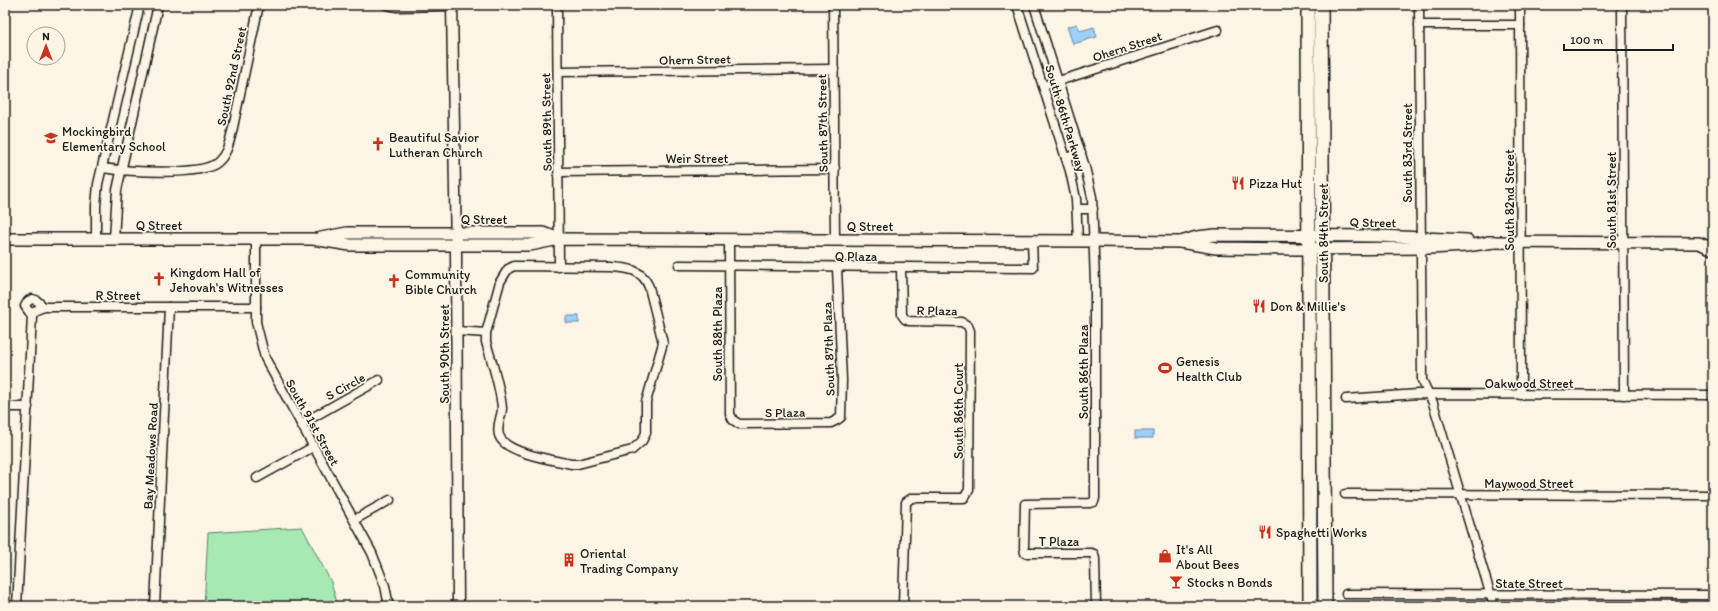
<svg xmlns="http://www.w3.org/2000/svg" width="1718" height="611" font-family="Itim,sans-serif">
<style>
.green{fill:#a6e9b3;stroke:#618268}
.water{fill:#9ed0fb;stroke:#6a88a2}
.lines{fill:none;stroke-linecap:round;stroke-linejoin:round}
.minor-casing{stroke:#1c1c1c;stroke-width:11}
.tertiary-casing{stroke:#1c1c1c;stroke-width:13}
.secondary-casing{stroke:#1c1c1c;stroke-width:14}
.primary-casing{stroke:#1c1c1c;stroke-width:16}
.minor{stroke:#fcf5e5;stroke-width:8}
.tertiary{stroke:#fcf5e5;stroke-width:10}
.secondary{stroke:#fcf5e5;stroke-width:11}
.primary{stroke:#fcf5e5;stroke-width:13}
.labels{text-anchor:middle;stroke-width:3.5;stroke-linejoin:round;paint-order:stroke}
.street-label{font-size:13px;fill:#1c1c1c;stroke:#fcf5e5}
.poi-label{font-size:13px;fill:#1c1c1c;stroke:#fcf5e5;text-anchor:start}
</style>
<rect width="100%" height="100%" fill="#fcf5e5"/>
<filter id="ink" filterUnits="userSpaceOnUse"><feTurbulence type="fractalNoise" baseFrequency=".025" numOctaves="2"/><feDisplacementMap in="SourceGraphic" scale="8" xChannelSelector="R" yChannelSelector="G"/><feConvolveMatrix kernelMatrix="1 2 1 2 8 2 1 2 1" color-interpolation-filters="sRGB"/></filter>
<g filter="url(#ink)">
<polygon class="green" points="302,527 331,582 338,606 204,606 208,533"/>
<g class="water">
<polygon points="1077,24 1080,31 1094,27 1097,37 1073,44 1067,27"/>
<rect x="566" y="316" width="13" height="7"/>
<rect x="1135" y="431" width="18" height="7"/>
</g>
<g class="lines">
<g class="minor-casing">
<g id="minor">
<polyline points="387,5 397,7 452,6"/>
<polyline points="557,5 559,267"/>
<polyline points="833,5 835,240"/>
<polyline points="1017,5 1070,171 1076,199 1078,241"/>
<polyline points="1034,5 1085,167 1092,197 1095,283 1095,498 1094,502 1090,503 1025,504 1024,548 1025,553 1091,553 1094,554 1095,559 1096,606"/>
<polyline points="1419,5 1422,380 1433,403 1494,606"/>
<polyline points="1520,5 1521,395"/>
<polyline points="1622,5 1624,395"/>
<polyline points="1419,25 1520,25"/>
<polyline points="558,72 834,69"/>
<polyline points="1043,86 1218,30"/>
<polyline points="1066,158 1081,153"/>
<path d="M102 168C124 171 202 177 218 162 227 154 229 143 232 132L259 5"/>
<polyline points="559,172 835,169"/>
<polyline points="1077,209 1093,209"/>
<polyline points="96,239 96,206 98,184 140,5"/>
<polyline points="114,239 117,190 158,5"/>
<polyline points="256,239 256,322 265,358 372,553 385,586 389,606"/>
<polyline points="729,240 730,414 733,420 739,424 831,423 837,420 841,417 842,380 837,268"/>
<polyline points="679,265 1033,268 1032,241"/>
<polyline points="901,268 902,315 905,319 909,321 962,322 968,326 970,331 969,490 964,498 912,498 906,502 903,606"/>
<polyline points="32,316 25,306 28,301 32,299 36,300 44,307"/>
<path d="M457 331 486 333V342C492 363 500 385 502 408 502 417 496 425 499 435 504 453 553 460 571 464H578L632 450 642 441 646 433V402L663 343 649 287C642 269 628 268 611 267L514 266 508 269 500 282 486 333"/>
<polyline points="1346,399 1418,394 1713,395"/>
<polyline points="5,407 28,407"/>
<polyline points="301,424 379,380"/>
<polyline points="257,478 313,447"/>
<polyline points="1345,494 1713,495"/>
<polyline points="354,520 390,500"/>
<polyline points="1346,594 1713,595"/>
<polyline points="17,606 32,316 34,311 44,307 256,307"/>
<polyline points="155,606 169,307"/>
</g>
</g>
<g class="tertiary-casing">
<polyline id="tertiary" points="452,5 456,253 458,606"/>
</g>
<g class="secondary-casing">
<g id="secondary">
<polyline points="321,238 347,233 543,233 559,239"/>
<polyline points="5,239 313,239 350,245 530,245 559,239 1094,241 1180,242 1216,248 1295,249 1429,248 1466,246 1494,242"/>
<polyline points="1181,242 1197,237 1215,235 1379,236 1467,240"/>
<polyline points="1488,242 1699,243 1713,249"/>
</g>
</g>
<g class="primary-casing">
<g id="primary">
<polyline points="1308,5 1310,606"/>
<polyline points="1321,5 1325,606"/>
</g>
</g>
<use href="#minor" class="minor"/>
<use href="#tertiary" class="tertiary"/>
<use href="#secondary" class="secondary"/>
<use href="#primary" class="primary"/>
</g>
</g>
<defs>
<g id="school-bare" transform="scale(1.08)"><path d="M0-5L7-2L0 1L-7-2ZM-4 1L0 2.5L4 1V4Q0 6-4 4Z" fill="#c8321e" stroke="#fcf5e5" stroke-width="2.5" paint-order="stroke"/></g>
<g id="church-bare" transform="scale(1.08)"><path d="M-1.2-6h2.4v3.5h3.3v2.4h-3.3V6h-2.4V-.1h-3.3v-2.4h3.3Z" fill="#c8321e" stroke="#fcf5e5" stroke-width="2.5" paint-order="stroke"/></g>
<g id="restaurant-bare" transform="scale(1.08)"><path d="M-5-6h1v4h1v-4h1v4h1v-4h1v5L-1.5 .5V6h-2V.5L-5-1ZM5-6V6H3V1.5H1.5Q1.5-4 5-6Z" fill="#c8321e" stroke="#fcf5e5" stroke-width="2.5" paint-order="stroke"/></g>
<g id="stadium-bare" transform="scale(1.08)"><path d="M0-5a6.5 5 0 1 0 0 10a6.5 5 0 1 0 0-10ZM-3.5-1.8h7v3.6h-7Z" fill="#c8321e" stroke="#fcf5e5" stroke-width="2.5" paint-order="stroke"/></g>
<g id="shop-bare" transform="scale(1.08)"><path d="M-5-2.5h2.3a2.7 3.5 0 0 1 5.4 0H5L5.5 6h-11ZM-1.5-2.5h3a1.5 2.3 0 0 0-3 0Z" fill="#c8321e" stroke="#fcf5e5" stroke-width="2.5" paint-order="stroke"/></g>
<g id="building-bare" transform="scale(1.08)"><path d="M-4-6H4V6H1V3H-1V6H-4ZM-2.5-4.3h1.7v1.8h-1.7ZM.8-4.3h1.7v1.8H.8ZM-2.5-1h1.7V.8h-1.7ZM.8-1h1.7V.8H.8Z" fill="#c8321e" stroke="#fcf5e5" stroke-width="2.5" paint-order="stroke"/></g>
<g id="bar-bare" transform="scale(1.08)"><path d="M-6-5H6L.8 .8V4.5H3.5V6h-7V4.5H-.8V.8Z" fill="#c8321e" stroke="#fcf5e5" stroke-width="2.5" paint-order="stroke"/></g>
</defs>
<g fill-rule="evenodd">
<use href="#school-bare" x="51" y="138"/>
<use href="#church-bare" x="378" y="144"/>
<use href="#restaurant-bare" x="1238" y="183"/>
<use href="#church-bare" x="159" y="279"/>
<use href="#church-bare" x="394" y="281"/>
<use href="#restaurant-bare" x="1259" y="306"/>
<use href="#stadium-bare" x="1165" y="368"/>
<use href="#restaurant-bare" x="1265" y="532"/>
<use href="#shop-bare" x="1165" y="556"/>
<use href="#building-bare" x="569" y="560"/>
<use href="#bar-bare" x="1176" y="582"/>
</g>
<g class="labels">
<g class="street-label">
<text transform="translate(1127 46) rotate(-18)" y="5">Ohern Street</text>
<text transform="translate(695 59) rotate(-1)" y="5">Ohern Street</text>
<text transform="translate(231 76) rotate(-78)" y="5">South 92nd Street</text>
<text transform="translate(1066 118) rotate(73)" y="5">South 86th Parkway</text>
<text transform="translate(546 122) rotate(-91)" y="5">South 89th Street</text>
<text transform="translate(822 123) rotate(-91)" y="5">South 87th Street</text>
<text transform="translate(1407 153) rotate(-90)" y="5">South 83rd Street</text>
<text x="697" y="163">Weir Street</text>
<text transform="translate(1509 200) rotate(-90)" y="5">South 82nd Street</text>
<text transform="translate(1611 200) rotate(-90)" y="5">South 81st Street</text>
<text x="484" y="224">Q Street</text>
<text transform="translate(1373 222) rotate(1)" y="5">Q Street</text>
<text x="159" y="230">Q Street</text>
<text x="870" y="231">Q Street</text>
<text transform="translate(1323 233) rotate(-90)" y="5">South 84th Street</text>
<text x="856" y="261">Q Plaza</text>
<text x="118" y="300">R Street</text>
<text transform="translate(937 310) rotate(1)" y="5">R Plaza</text>
<text transform="translate(717 334) rotate(-90)" y="5">South 88th Plaza</text>
<text transform="translate(828 349) rotate(-92)" y="5">South 87th Plaza</text>
<text transform="translate(444 354) rotate(-90)" y="5">South 90th Street</text>
<text transform="translate(1083 372) rotate(-90)" y="5">South 86th Plaza</text>
<text x="1529" y="388">Oakwood Street</text>
<text transform="translate(345 386) rotate(-29)" y="5">S Circle</text>
<text transform="translate(958 411) rotate(-90)" y="5">South 86th Court</text>
<text transform="translate(785 412) rotate(-1)" y="5">S Plaza</text>
<text transform="translate(313 422) rotate(61)" y="5">South 91st Street</text>
<text transform="translate(150 456) rotate(-87)" y="5">Bay Meadows Road</text>
<text x="1529" y="488">Maywood Street</text>
<text x="1059" y="546">T Plaza</text>
<text x="1529" y="588">State Street</text>
</g>
<g class="poi-label">
<text x="62" y="136">Mockingbird<tspan x="62" dy="15">Elementary School</tspan></text>
<text x="389" y="142">Beautiful Savior<tspan x="389" dy="15">Lutheran Church</tspan></text>
<text x="1249" y="188">Pizza Hut</text>
<text x="170" y="277">Kingdom Hall of<tspan x="170" dy="15">Jehovah's Witnesses</tspan></text>
<text x="405" y="279">Community<tspan x="405" dy="15">Bible Church</tspan></text>
<text x="1270" y="311">Don &amp; Millie's</text>
<text x="1176" y="366">Genesis<tspan x="1176" dy="15">Health Club</tspan></text>
<text x="1276" y="537">Spaghetti Works</text>
<text x="1176" y="554">It's All<tspan x="1176" dy="15">About Bees</tspan></text>
<text x="580" y="558">Oriental<tspan x="580" dy="15">Trading Company</tspan></text>
<text x="1187" y="587">Stocks n Bonds</text>
</g>
</g>
<rect width="1718" height="611" fill="none" stroke="#fcf5e5" stroke-width="20"/>
<rect x="10" y="10" width="1698" height="591" fill="none" stroke="#1c1c1c" stroke-width="1.5" filter="url(#ink)"/>
<g transform="translate(46 46)"><circle r="19" fill="#fcf5e5" stroke="#a29e95"/>
<path d="M0-3L7 15L0 10L-7 15Z" fill="#c8321e"/>
<text y="-6" font-size="11" font-weight="bold" text-anchor="middle" fill="#1c1c1c">N</text>
</g>
<path d="M1564 44v6h109v-6" fill="none" stroke="#1c1c1c" stroke-width="2"/>
<text x="1570" y="44" font-size="12" fill="#1c1c1c" stroke="#fcf5e5" stroke-width="3" paint-order="stroke">100 m</text>
</svg>
